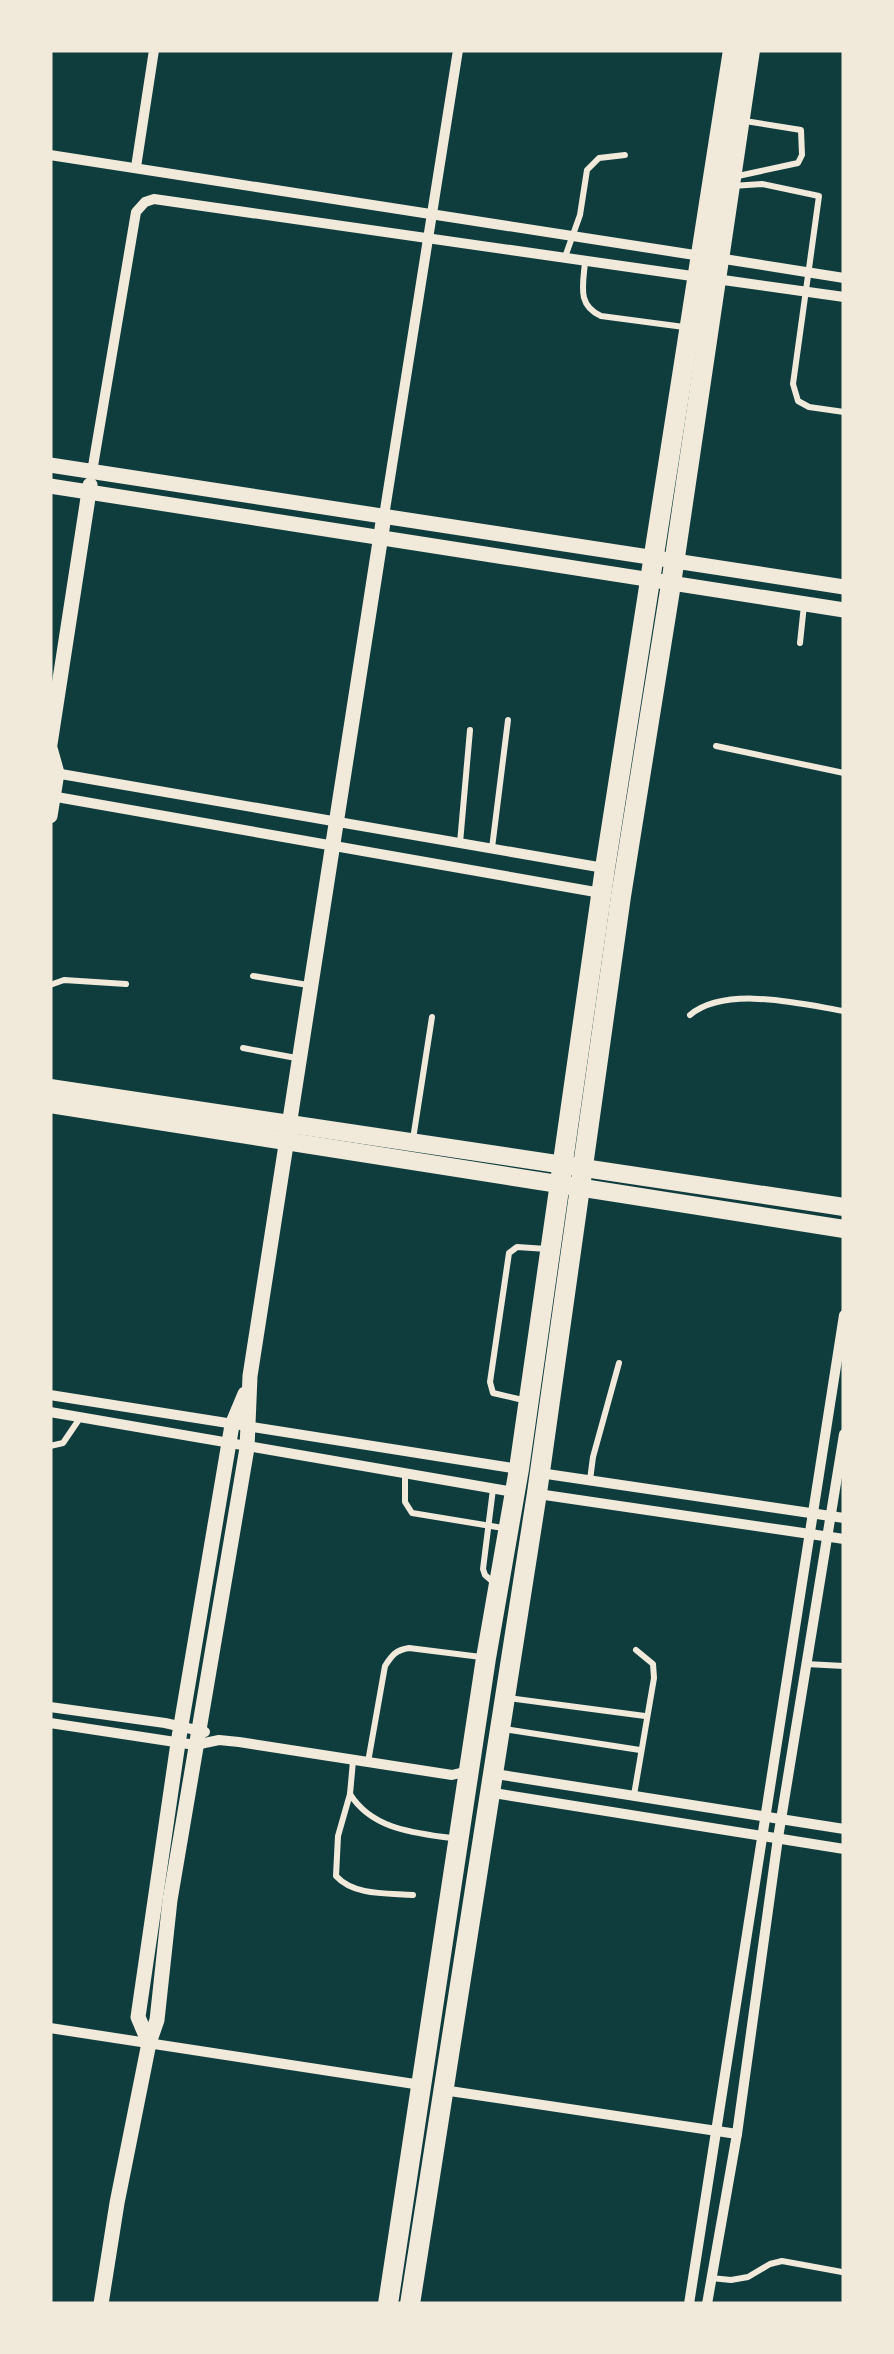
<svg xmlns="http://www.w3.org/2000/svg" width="894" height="2354" font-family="Lato,sans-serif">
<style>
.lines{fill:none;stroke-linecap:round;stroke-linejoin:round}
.service{stroke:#f1e9da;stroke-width:6}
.minor{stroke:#f1e9da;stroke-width:10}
.tertiary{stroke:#f1e9da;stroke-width:15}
.secondary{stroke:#f1e9da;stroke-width:18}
.primary{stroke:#f1e9da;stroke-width:20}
</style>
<rect width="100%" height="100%" fill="#0f3d3e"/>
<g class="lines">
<g class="service">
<polyline points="738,176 798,163 802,155 801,130 745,121"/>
<polyline points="732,186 762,184 819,196 793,384 798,401 809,407 844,412"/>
<polyline points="565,257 580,215 587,170 599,158 625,155"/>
<path d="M585 262C583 286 577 305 601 316L684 327"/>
<polyline points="800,643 804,605"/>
<polyline points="716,746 844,773"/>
<polyline points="460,843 470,730"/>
<polyline points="492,848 508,720"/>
<polyline points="253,976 308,985"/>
<polyline points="50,985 64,980 126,984"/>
<path d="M690 1015C726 985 801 1004 844 1011"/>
<polyline points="243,1048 296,1058"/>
<polyline points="413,1139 432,1017"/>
<polyline points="527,1401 493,1393 490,1382 509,1253 517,1247 547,1249"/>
<polyline points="50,1446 63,1443 80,1418"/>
<polyline points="405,1475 405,1502 412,1513 503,1528"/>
<polyline points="590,1480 593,1457 619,1363"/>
<polyline points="493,1489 483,1569 485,1575 493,1582"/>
<polyline points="806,1664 844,1666"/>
<polyline points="508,1698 645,1716"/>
<polyline points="504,1729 640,1750"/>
<path d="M353 1761 350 1794C373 1831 418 1833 457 1839"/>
<path d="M368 1762 385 1666C392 1655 396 1650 409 1648L481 1657"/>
<path d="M350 1794 338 1836 336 1876C354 1896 388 1893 413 1895"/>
<polyline points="634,1795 654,1678 653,1664 636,1650"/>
<polyline points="711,2278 731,2280 748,2277 770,2264 782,2261 842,2272"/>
</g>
<g class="minor">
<polyline points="50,155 701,256"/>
<polyline points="136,167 154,50"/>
<polyline points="718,258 844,278"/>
<polyline points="716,279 844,297"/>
<polyline points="92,472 136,212 145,202 154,199 699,277"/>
<polyline points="384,516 458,50"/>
<polyline points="55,773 604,868"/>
<polyline points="51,796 601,893"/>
<polyline points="50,1395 519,1469"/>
<polyline points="50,1412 514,1492"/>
<polyline points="540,1473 844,1518"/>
<polyline points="538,1494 844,1539"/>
<polyline points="50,1707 165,1723 205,1732"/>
<polyline points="50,1723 195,1745 219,1740 239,1742 452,1775 468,1771"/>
<polyline points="489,1773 844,1829"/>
<polyline points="487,1792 844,1849"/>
<polyline points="50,2028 421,2085"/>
<polyline points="443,2090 737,2134"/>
<polyline points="689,2304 844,1315"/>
<polyline points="707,2304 737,2134 778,1838 844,1434"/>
</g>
<g class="tertiary">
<polyline points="50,465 844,587"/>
<polyline points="50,486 844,610"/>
<polyline points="50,744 90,485"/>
<polyline points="50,748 57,773 50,816"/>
<polyline points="149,2043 138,2017 178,1743 232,1425 245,1394"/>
<polyline points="101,2304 117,2203 149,2043 157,2020 170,1900 247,1448 250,1376 384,516"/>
</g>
<g class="secondary">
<polyline points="50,1088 844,1207"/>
<polyline points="50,1104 844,1229"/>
</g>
<g class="primary">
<polyline points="388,2304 486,1658 519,1469 605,868 733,50"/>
<polyline points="410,2304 537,1493 621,896 671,584 750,50"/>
</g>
</g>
<rect width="894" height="2354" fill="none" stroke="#f1e9da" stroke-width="105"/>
</svg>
